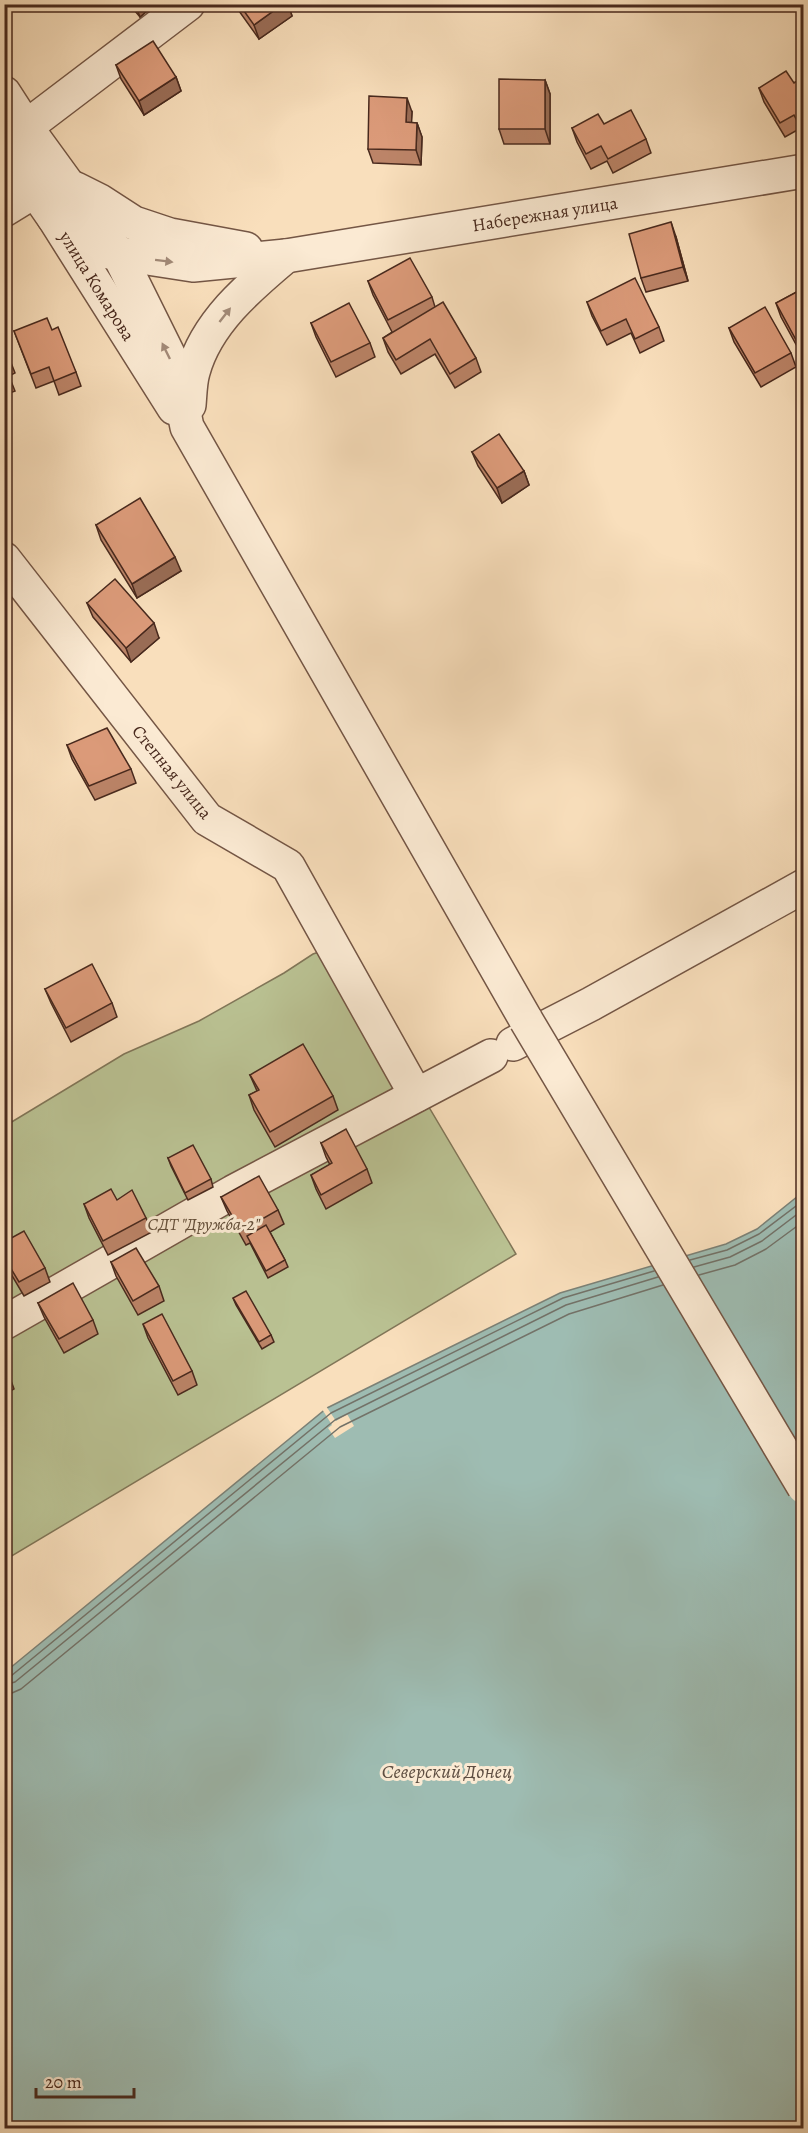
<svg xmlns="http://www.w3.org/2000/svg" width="808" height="2133" font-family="Alegreya,serif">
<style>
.green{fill:#bac293;stroke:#817658;stroke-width:1.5}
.water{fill:#9ebcb2;stroke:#7c8176;stroke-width:1.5}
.pier{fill:#f9dfbc}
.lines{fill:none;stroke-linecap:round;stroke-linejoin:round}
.shore{stroke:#737268;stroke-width:1.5}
.minor-casing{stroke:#745645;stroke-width:36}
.minor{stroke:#fbead3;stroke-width:33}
.minor-bridge-casing{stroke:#745645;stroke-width:36;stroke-linecap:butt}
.minor-bridge{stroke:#fbead3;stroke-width:33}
.wall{fill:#bc8468;stroke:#48291d;stroke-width:1.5}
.shaded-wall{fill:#996c55;stroke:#48291d;stroke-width:1.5}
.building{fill:#db9a79;stroke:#48291d;stroke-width:1.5}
.oneway{fill:#a28a78}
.labels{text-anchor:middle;stroke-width:6;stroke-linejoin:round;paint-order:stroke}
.street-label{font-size:18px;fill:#48291d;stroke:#fbead3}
.park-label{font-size:18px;font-style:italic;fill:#644f3a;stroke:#fbead3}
.water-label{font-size:20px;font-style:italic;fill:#5e4e42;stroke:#fbead3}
</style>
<rect width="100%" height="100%" fill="#f9dfbc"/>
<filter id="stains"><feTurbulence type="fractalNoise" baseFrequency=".00333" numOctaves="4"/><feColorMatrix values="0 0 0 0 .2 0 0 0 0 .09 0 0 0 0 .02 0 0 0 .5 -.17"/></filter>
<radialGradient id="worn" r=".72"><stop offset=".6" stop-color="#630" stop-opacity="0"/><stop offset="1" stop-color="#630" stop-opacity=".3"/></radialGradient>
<polygon class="green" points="334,947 516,1254 5,1560 5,1126 124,1054 199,1021 284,973 313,954"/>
<polygon class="water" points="803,1192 803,2128 5,2128 4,1673 327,1408 560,1293 726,1244 757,1229"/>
<polygon class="pier" points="326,1406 336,1421 347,1414 354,1426 335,1438 328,1428 332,1425 322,1409"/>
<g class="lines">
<g class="shore">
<polyline points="690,1260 727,1250 759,1234 804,1200"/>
<polyline points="694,1267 730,1257 762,1241 804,1209"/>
<polyline points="699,1275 735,1265 766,1249 804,1221"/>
<polyline points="4,1677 11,1676 331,1413 563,1298 654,1271"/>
<polyline points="4,1685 15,1682 335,1420 566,1305 658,1277"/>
<polyline points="4,1694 12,1693 21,1689 340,1427 569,1314 663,1285"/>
</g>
<g class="minor-casing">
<g id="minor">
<polyline points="4,93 26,127 119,255 175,368 187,427 526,1020"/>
<polyline points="26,127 188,4"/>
<polyline points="4,146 54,218 174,408"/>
<polyline points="76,189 100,201 134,223 170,235 246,249"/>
<polyline points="4,210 35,191"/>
<polyline points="54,218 85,244 102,251 193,265 286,256 804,171"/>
<path d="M189 405C190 394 190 382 193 372 206 323 249 287 286 256"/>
<polyline points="4,559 207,819 288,866 416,1095"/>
<polyline points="513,1044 591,1004 804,886"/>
<polyline points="4,1323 233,1192 491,1056"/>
</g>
</g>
<use href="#minor" class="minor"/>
<g class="minor-bridge-casing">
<polyline id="minor-bridge" points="526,1020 804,1487"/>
</g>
<use href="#minor-bridge" class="minor-bridge"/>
</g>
<g class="wall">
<polygon points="129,4 155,4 140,17"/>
<polygon points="234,4 288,4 292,16 259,39"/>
<polygon points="116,65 176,77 181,91 144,115 121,79"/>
<polygon points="804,77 804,137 799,129 785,137 764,102 759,88 794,83"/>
<polygon points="545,80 550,94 550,144 504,144 499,129"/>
<polygon points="412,112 411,123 417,123 422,137 421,165 373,163 368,149"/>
<polygon points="604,124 646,139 651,153 613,173 607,161 591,169 577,142 572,128"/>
<polygon points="676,237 688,281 646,292 641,278"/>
<polygon points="368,281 432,297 435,307 476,358 481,372 455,388 435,354 401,374 388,352 383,338 392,332 373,295"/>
<polygon points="804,288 804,359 781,317 776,303"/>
<polygon points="587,302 659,327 664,341 640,353 631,333 607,345 592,316"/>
<polygon points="311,323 370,343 375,357 336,377 316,337"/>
<polygon points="729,328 791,353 796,367 761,387 734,342"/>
<polygon points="52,330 76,372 81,386 59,395 54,381 36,388 14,331"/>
<polygon points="4,345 15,373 9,376 15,391 4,395"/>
<polygon points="472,452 524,471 529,485 502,503 478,466"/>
<polygon points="96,525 181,571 137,598 101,540"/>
<polygon points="87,603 159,638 131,662 93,617"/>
<polygon points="67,745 131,769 136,783 95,800 72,759"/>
<polygon points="45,989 112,1003 117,1017 71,1042 51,1003"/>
<polygon points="250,1075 333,1096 338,1110 275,1147 254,1110 249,1095 257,1091"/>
<polygon points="321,1143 367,1169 372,1183 326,1209 316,1189 311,1175 330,1165 326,1157"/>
<polygon points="168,1158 211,1179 213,1187 188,1200 171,1166"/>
<polygon points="221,1197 278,1210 284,1224 270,1232 285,1260 288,1267 268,1278 250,1243 246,1245 227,1211"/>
<polygon points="117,1200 146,1218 152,1232 108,1255 89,1218 84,1204"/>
<polygon points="4,1242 45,1268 50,1282 24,1296 4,1262"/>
<polygon points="111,1262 159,1286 164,1301 138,1315 116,1276"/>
<polygon points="233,1298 271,1335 274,1342 262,1349 236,1305"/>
<polygon points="38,1303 93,1320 98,1334 64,1353 44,1317"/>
<polygon points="143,1324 192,1371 197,1385 178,1395 148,1338"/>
<polygon points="4,1367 9,1375 14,1389 4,1395"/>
</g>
<g class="shaded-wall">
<polygon points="135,4 155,4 140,17"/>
<polygon points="283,4 288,4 292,16 259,39 254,25"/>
<polygon points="176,77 181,91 144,115 139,101"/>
<polygon points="545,80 550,94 550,144 545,129"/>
<polygon points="407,98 412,112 411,137 406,122"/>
<polygon points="417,123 422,137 421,165 416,150"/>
<polygon points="671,222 676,237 688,281 683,267"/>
<polygon points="524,471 529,485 502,503 497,488"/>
<polygon points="175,557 181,571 137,598 132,584"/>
<polygon points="154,623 159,638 131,662 126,648"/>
</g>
<g class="building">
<polygon points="239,4 283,4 254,25"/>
<polygon points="153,41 176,77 139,101 116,65"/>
<polygon points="786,71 794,83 804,77 804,120 798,123 794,115 780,123 759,88"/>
<polygon points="499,79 545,80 545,129 499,129"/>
<polygon points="369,96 407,98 406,122 417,123 416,150 368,149"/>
<polygon points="631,110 646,139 608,159 601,146 586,154 572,128 598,114 604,124"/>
<polygon points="671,222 683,267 641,278 629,234"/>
<polygon points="410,258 432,297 388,320 368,281"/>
<polygon points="635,278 659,327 635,339 626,319 601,331 587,302"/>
<polygon points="804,288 804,348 801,349 776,303"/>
<polygon points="443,302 476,358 450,374 430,339 396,360 383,338"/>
<polygon points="349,303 370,343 331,362 311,323"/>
<polygon points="765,307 791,353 755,373 729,328"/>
<polygon points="47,318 52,330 58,327 76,372 54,381 49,367 31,374 14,331"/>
<polygon points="4,345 10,359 4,362"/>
<polygon points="4,364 10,376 4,378"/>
<polygon points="499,434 524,471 497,488 472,452"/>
<polygon points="140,498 175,557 132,584 96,525"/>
<polygon points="115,579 154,623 126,648 87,603"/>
<polygon points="107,728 131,769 89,786 67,745"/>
<polygon points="92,964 112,1003 66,1028 45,989"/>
<polygon points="303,1044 333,1096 270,1132 249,1095 259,1090 250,1075"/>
<polygon points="346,1129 367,1169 321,1195 311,1175 332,1163 321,1143"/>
<polygon points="193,1145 211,1179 185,1193 168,1158"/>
<polygon points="259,1176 278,1210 241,1231 221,1197"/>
<polygon points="111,1189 117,1200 132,1190 146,1218 103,1241 84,1204"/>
<polygon points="266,1225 285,1260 266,1271 247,1236"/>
<polygon points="24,1231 45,1268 19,1282 4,1257 4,1242"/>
<polygon points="136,1248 159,1286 133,1301 111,1262"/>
<polygon points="73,1283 93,1320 59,1339 38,1303"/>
<polygon points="246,1291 271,1335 259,1342 233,1298"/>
<polygon points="162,1314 192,1371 173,1381 143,1324"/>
<polygon points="4,1367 9,1375 4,1378"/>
</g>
<defs><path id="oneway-solid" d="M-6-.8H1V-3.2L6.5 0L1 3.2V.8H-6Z" transform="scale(1.5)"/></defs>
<g class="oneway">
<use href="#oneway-solid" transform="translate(164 261) rotate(7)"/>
<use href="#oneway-solid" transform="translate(225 315) rotate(-52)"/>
<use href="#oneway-solid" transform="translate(166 351) rotate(-116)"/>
</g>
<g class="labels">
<g class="street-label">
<text transform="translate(545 214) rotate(-9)" y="6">Набережная улица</text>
<text transform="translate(97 286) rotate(58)" y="6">улица Комарова</text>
<text transform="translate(172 772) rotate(51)" y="6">Степная улица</text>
</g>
<g class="park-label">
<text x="204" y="1230">СДТ "Дружба-2"</text>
</g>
<g class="water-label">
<text x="447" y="1778">Северский Донец</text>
</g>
</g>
<rect width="808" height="2133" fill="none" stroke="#f9dfbc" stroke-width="24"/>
<rect x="6" y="6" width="796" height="2121" fill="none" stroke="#48291d" stroke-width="3"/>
<rect x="12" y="12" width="784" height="2109" fill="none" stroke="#48291d" stroke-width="1.5"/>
<path d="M36 2088v9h98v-9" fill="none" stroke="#48291d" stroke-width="3"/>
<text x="45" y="2088" font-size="18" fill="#48291d" stroke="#fbead3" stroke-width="4.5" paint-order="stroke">20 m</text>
<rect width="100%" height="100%" filter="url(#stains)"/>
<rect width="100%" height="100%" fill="url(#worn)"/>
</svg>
